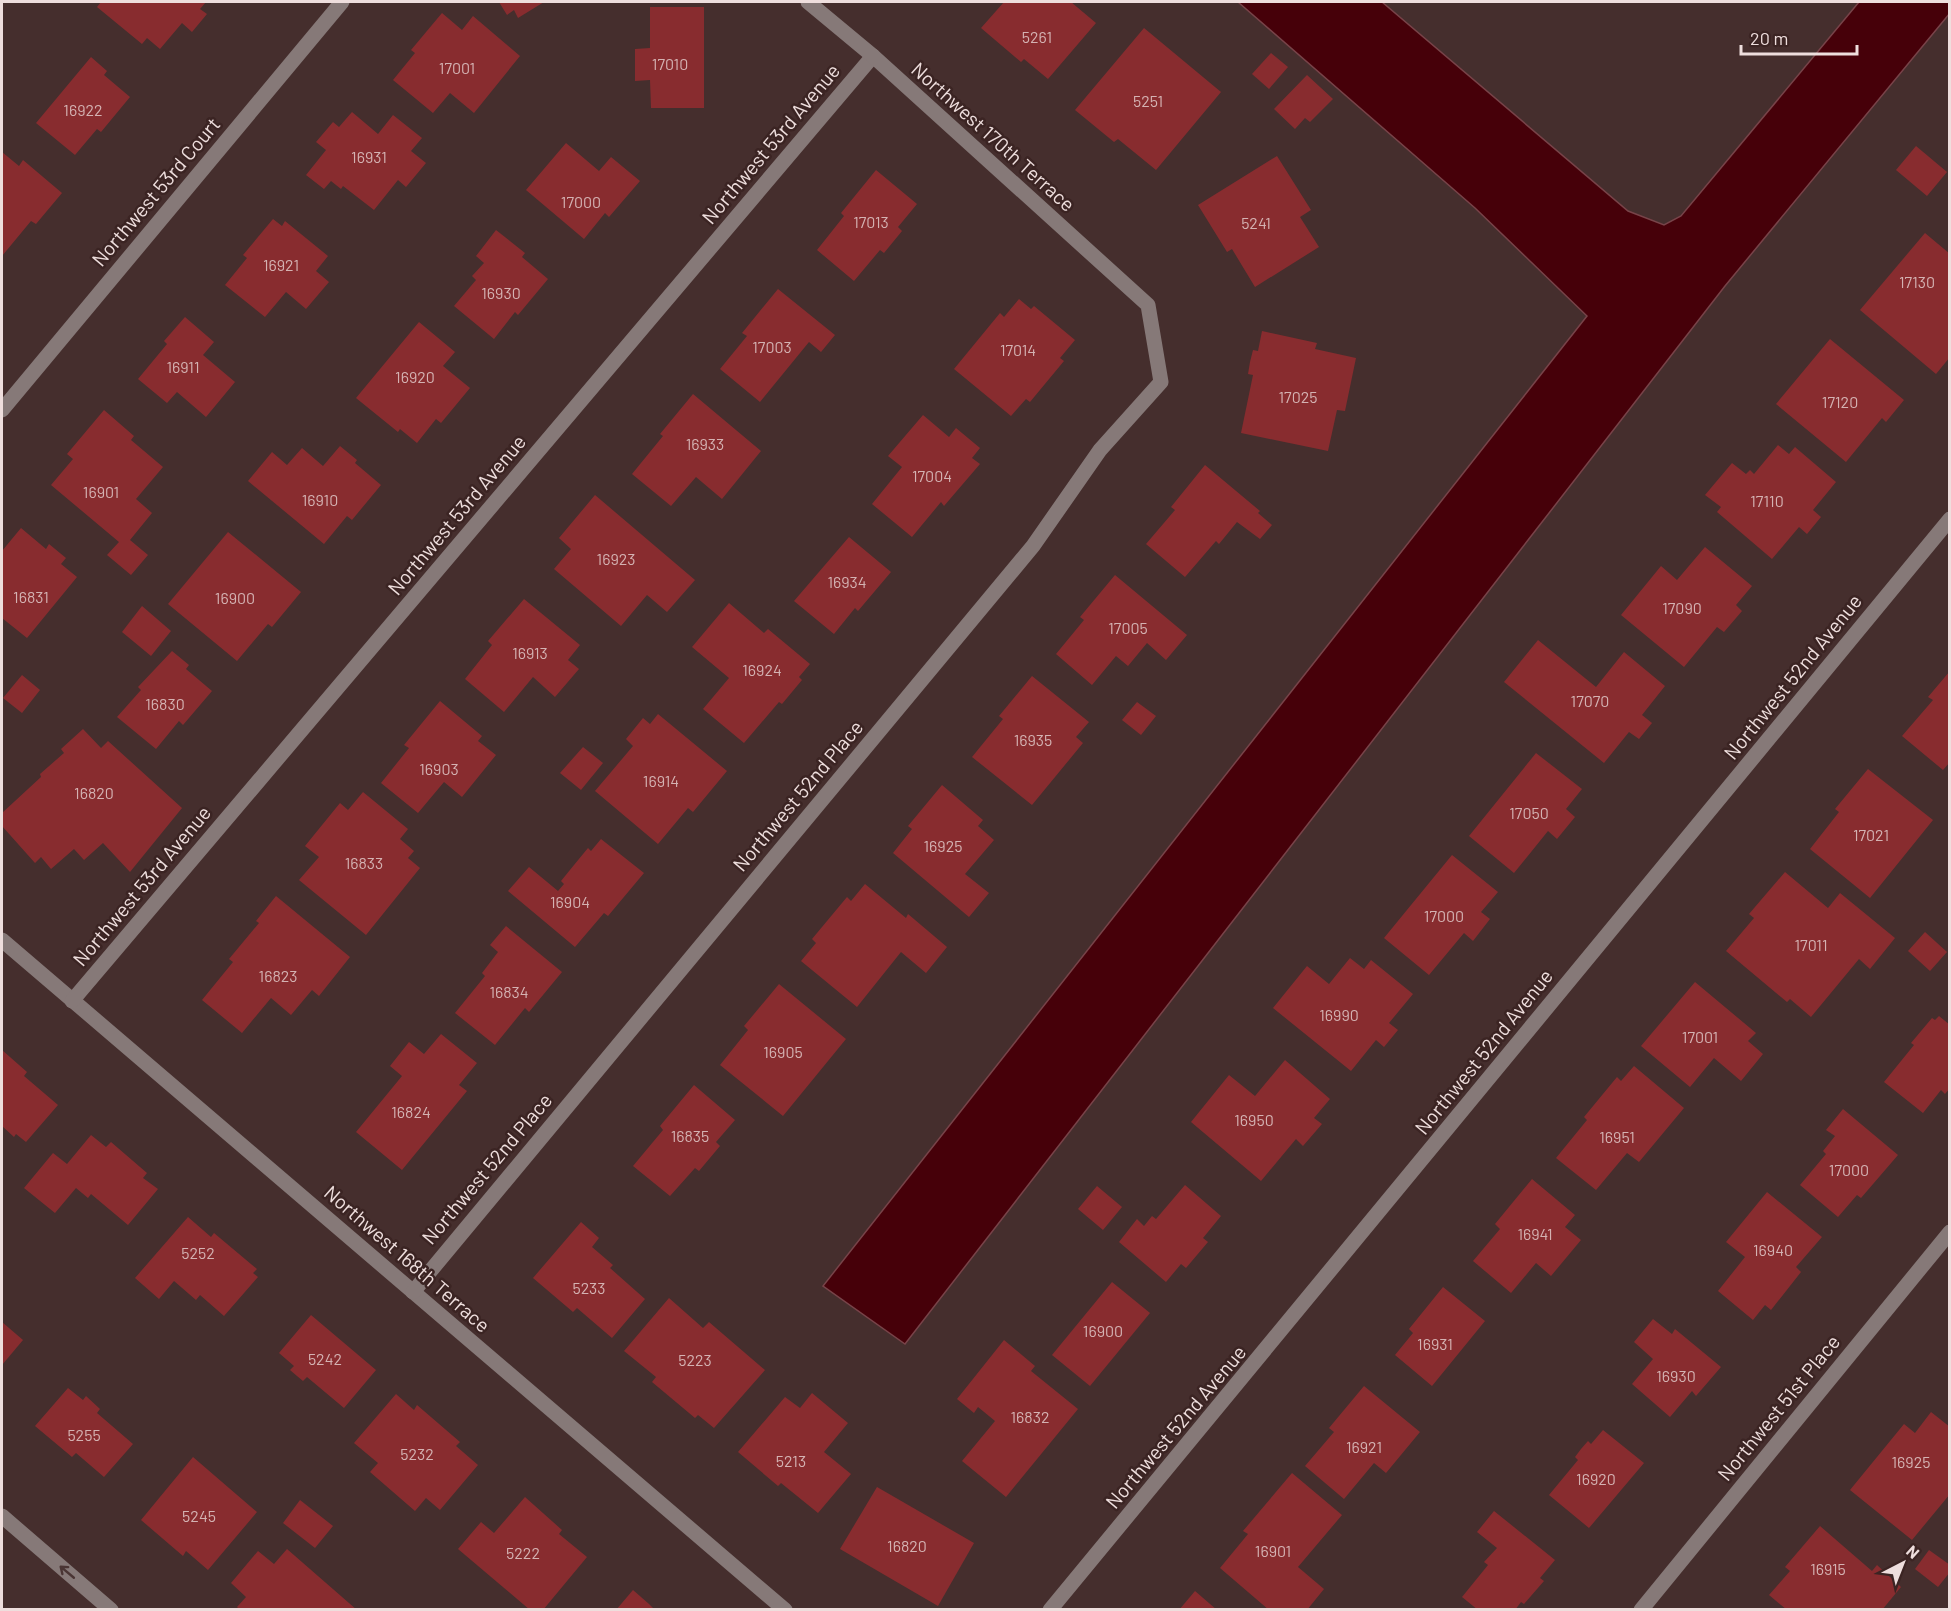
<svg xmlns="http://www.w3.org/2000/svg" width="1951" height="1611" font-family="Barlow,sans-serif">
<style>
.water{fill:#460009;stroke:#784349;stroke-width:1.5}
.building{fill:#882c2f}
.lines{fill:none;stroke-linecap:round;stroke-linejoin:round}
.minor{stroke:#867978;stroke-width:15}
.oneway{stroke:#4a3534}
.labels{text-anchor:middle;stroke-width:5;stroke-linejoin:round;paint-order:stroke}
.number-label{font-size:16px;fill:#d4b2b2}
.street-label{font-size:20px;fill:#eededd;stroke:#3b2423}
</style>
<rect width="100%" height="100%" fill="#452e2d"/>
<polygon class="water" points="1238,2 1382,2 1628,211 1664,225 1681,216 1859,2 1949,2 1950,13 1725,286 905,1344 823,1286 1587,316 1475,208"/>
<g class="building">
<polygon points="101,2 206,2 200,9 207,14 192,32 182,23 160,49 147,38 142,44 97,7"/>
<polygon points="499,2 544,2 518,18 514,10 507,15"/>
<polygon points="1004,2 1071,2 1096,23 1048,79 1024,59 1021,62 981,28"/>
<polygon points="650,7 704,7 704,108 651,108 650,80 635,81 635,49 650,48"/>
<polygon points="442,13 462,30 473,16 520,56 474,113 450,93 433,113 393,80 415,53 411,50"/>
<polygon points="1144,28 1221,92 1156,170 1118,139 1114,142 1075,110"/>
<polygon points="1271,53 1288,67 1269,89 1252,74"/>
<polygon points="91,57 107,71 104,75 130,97 101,132 97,129 75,155 36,123"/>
<polygon points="1307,75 1333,99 1310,122 1305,118 1295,129 1274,109"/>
<polygon points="352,112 378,134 393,115 422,138 411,151 426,163 406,187 398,180 374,210 343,186 341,189 331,181 324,189 306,175 326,150 316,142 333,122 339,127"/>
<polygon points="566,143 599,171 611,157 640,181 609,217 605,213 584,239 526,190"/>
<polygon points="1916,146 1947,172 1927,196 1896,170"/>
<polygon points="2,152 19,166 23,160 62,193 36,224 31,221 2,256"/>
<polygon points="1277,156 1311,210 1300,217 1319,247 1255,287 1232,249 1227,252 1198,205"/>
<polygon points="876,170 917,204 898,227 902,231 884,253 880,250 854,281 817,250 844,216 841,213"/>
<polygon points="273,219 282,226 285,221 328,256 316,271 329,282 306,309 286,292 265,317 225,285 247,258 243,255"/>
<polygon points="496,230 525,253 522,257 548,279 518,315 515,312 494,339 454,306 476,280 472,276 484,263 476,256"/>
<polygon points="1925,233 1950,254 1950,357 1936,374 1860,310"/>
<polygon points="778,289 835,335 821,352 809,342 760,402 720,369 747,336 742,333"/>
<polygon points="1019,299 1031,309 1034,306 1075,340 1060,358 1064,361 1030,402 1026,399 1011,416 954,369 1000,313 1004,317"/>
<polygon points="185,317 214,342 203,355 235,382 206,417 177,392 167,403 138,379 167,344 164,341"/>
<polygon points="419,322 455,352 443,366 470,388 441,423 436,419 417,443 400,429 398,432 356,398"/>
<polygon points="1262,331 1317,343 1315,349 1356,358 1345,411 1337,410 1328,451 1241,433 1253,375 1248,374 1250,362 1253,350 1258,351"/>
<polygon points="1830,339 1904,400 1886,422 1882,418 1846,462 1776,404"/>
<polygon points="693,394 761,451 722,499 696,477 671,506 632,474 663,436 660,434"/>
<polygon points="104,410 134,436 131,440 163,467 136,499 152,513 130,540 148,555 131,575 107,555 119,542 51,485 73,459 67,454"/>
<polygon points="923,415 949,437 956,428 980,448 972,458 980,464 944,506 941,502 912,537 872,504 902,467 888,456"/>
<polygon points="1778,445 1789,454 1795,447 1836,482 1813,510 1821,517 1807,534 1799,527 1772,559 1717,512 1721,507 1705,495 1732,463 1746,474 1750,470 1754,474"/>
<polygon points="340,446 357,460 355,463 381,485 352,520 347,516 324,544 248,481 272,452 287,465 302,448 323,466"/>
<polygon points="1205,465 1260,511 1258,513 1272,525 1260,539 1237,522 1219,544 1216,541 1185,577 1146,544 1175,510 1171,507"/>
<polygon points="595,495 695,580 667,612 647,595 621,626 554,569 571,549 559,538"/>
<polygon points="21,528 46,549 49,544 66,558 61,564 77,577 27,638 2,618 2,551"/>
<polygon points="228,532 301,592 272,627 268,624 237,661 168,604"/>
<polygon points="849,537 891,572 858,611 855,608 834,634 794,601"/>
<polygon points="1705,547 1752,586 1736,605 1742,611 1724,632 1717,627 1684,667 1621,615 1661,566 1677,580"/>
<polygon points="1115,575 1187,635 1166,660 1147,643 1128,666 1116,656 1092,685 1056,654 1084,620 1080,617"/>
<polygon points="524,599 580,645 568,660 579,669 555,697 533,677 504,712 465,679 492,645 488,641"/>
<polygon points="729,603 764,633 768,629 810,664 799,677 802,680 782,704 779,702 744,743 703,709 729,678 692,647"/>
<polygon points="142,606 171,631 151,656 122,632"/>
<polygon points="1538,640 1596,687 1624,652 1665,686 1642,715 1652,723 1639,739 1629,732 1604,763 1504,682"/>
<polygon points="172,651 189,665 186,669 212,691 183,725 179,721 156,749 117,717 141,690 138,687"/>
<polygon points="1950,671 1950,762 1943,770 1902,736 1933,700 1928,697"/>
<polygon points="22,675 40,690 22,713 3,698"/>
<polygon points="1032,676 1089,722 1076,737 1083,743 1032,805 972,757 1003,719 999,716"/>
<polygon points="440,701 482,736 478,741 496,755 462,797 444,782 418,813 381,783 409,748 404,745"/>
<polygon points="1137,702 1156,716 1141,735 1122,720"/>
<polygon points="658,714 727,771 693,812 688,808 658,844 595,791 633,746 626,739 643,718 650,724"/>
<polygon points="83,729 101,748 108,741 182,808 130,872 103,843 84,860 74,849 51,869 41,857 35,863 2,826 2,813 41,777 40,774 64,753 61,749"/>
<polygon points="583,747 603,763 581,790 560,773"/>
<polygon points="1536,753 1582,789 1566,809 1575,817 1557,839 1548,831 1514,873 1469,836"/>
<polygon points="1868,769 1933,820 1870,898 1810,849 1839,812 1835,809"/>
<polygon points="942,785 983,820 978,826 994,840 965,874 989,893 969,917 893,853 912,829 908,826"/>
<polygon points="363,792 408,829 400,839 414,851 408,858 420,868 366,935 299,880 319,857 305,846 340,803 348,810"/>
<polygon points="601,839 644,873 608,916 604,913 575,947 508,891 529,867 558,891 564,884 561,881 574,865 588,848 591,851"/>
<polygon points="1452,855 1498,892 1481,912 1490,919 1473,941 1464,933 1429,975 1384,938"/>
<polygon points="1785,872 1828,908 1840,893 1895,938 1870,969 1859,959 1811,1017 1790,999 1787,1002 1726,951 1754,918 1749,914"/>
<polygon points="865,884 906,918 908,914 947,947 926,973 901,952 857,1007 801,961 816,943 812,939 847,897 851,901"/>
<polygon points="276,896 350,957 319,996 312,990 291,1015 271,998 242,1033 202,1000 233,962 229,959 259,923 256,921"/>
<polygon points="506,926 562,972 529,1012 525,1008 495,1045 455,1013 485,976 482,973 498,952 490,945"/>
<polygon points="1925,932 1947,952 1930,971 1908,951"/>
<polygon points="1350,958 1364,969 1371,960 1413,994 1389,1023 1398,1030 1384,1047 1376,1040 1351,1071 1273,1008 1307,966 1329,984"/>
<polygon points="1695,982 1756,1033 1748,1041 1763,1054 1741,1081 1714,1058 1690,1087 1641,1046"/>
<polygon points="779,984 846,1039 783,1116 720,1065 748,1030 744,1026"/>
<polygon points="1939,1016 1950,1025 1950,1088 1945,1094 1941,1090 1923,1113 1884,1082 1914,1045 1911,1043 1932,1018 1935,1020"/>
<polygon points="441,1034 477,1063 459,1085 467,1091 402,1170 356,1132 402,1076 390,1066 409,1042 424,1054"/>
<polygon points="2,1050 27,1072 24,1076 58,1105 26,1142 16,1134 14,1137 2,1126"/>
<polygon points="1285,1060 1330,1099 1314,1118 1322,1124 1303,1146 1296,1139 1261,1181 1191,1122 1229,1075 1255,1096"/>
<polygon points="1634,1066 1684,1108 1639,1162 1627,1153 1596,1190 1556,1158 1587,1120 1584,1117 1617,1077 1621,1081"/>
<polygon points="694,1085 735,1120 716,1142 720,1146 699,1171 695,1168 670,1196 633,1166 663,1130 660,1126"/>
<polygon points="1843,1109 1898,1155 1861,1198 1857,1195 1838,1217 1800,1185 1826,1154 1823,1151 1835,1136 1826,1130"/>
<polygon points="91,1135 106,1147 111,1142 147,1173 143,1178 158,1189 128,1225 91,1194 88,1198 76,1188 55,1213 24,1188 53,1153 67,1164"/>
<polygon points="1532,1179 1575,1215 1565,1227 1581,1240 1551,1276 1536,1263 1511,1293 1473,1261 1500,1229 1495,1224"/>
<polygon points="1185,1185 1221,1216 1203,1238 1208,1242 1186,1268 1181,1264 1166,1282 1119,1242 1137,1219 1144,1226 1152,1216 1156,1219"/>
<polygon points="1097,1186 1122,1207 1103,1230 1078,1209"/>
<polygon points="1767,1192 1822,1237 1796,1267 1801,1272 1771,1310 1765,1305 1753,1320 1718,1291 1745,1257 1726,1242"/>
<polygon points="188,1217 211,1237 214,1233 257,1269 253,1273 258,1277 224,1316 200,1295 196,1300 174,1281 159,1299 135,1278"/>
<polygon points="581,1222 599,1238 592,1247 613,1265 610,1268 645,1299 612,1338 577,1308 573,1312 533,1278"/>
<polygon points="1112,1282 1150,1313 1090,1386 1052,1355"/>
<polygon points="1443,1287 1485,1321 1432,1386 1395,1355 1413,1333 1409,1329"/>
<polygon points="669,1298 703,1328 709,1322 765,1370 714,1428 698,1415 695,1418 652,1382 656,1377 624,1351"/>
<polygon points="311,1315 376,1370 344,1408 307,1377 303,1381 297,1376 290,1370 294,1366 279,1353"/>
<polygon points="1653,1319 1672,1334 1675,1329 1721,1367 1696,1396 1692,1391 1670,1417 1632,1384 1653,1359 1634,1342"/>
<polygon points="2,1322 23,1340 2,1365"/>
<polygon points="1004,1340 1035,1366 1031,1371 1078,1409 1006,1497 962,1461 995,1421 978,1407 974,1413 957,1399"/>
<polygon points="1364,1386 1420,1432 1386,1473 1374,1463 1344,1499 1305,1466 1334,1432 1329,1428"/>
<polygon points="68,1388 83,1400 86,1396 100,1409 97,1413 133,1444 104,1477 76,1453 72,1457 35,1426"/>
<polygon points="812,1393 848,1423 824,1452 851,1474 818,1513 781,1483 778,1486 738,1452 785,1397 800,1408"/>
<polygon points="396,1394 414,1410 417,1405 460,1442 456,1446 478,1465 440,1510 426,1498 415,1511 370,1472 378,1463 354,1443"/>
<polygon points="1931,1412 1950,1427 1950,1494 1912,1540 1850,1490 1904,1424 1915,1433"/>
<polygon points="1603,1430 1644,1463 1589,1528 1549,1495 1578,1460 1575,1457 1581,1449 1588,1441 1591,1444"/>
<polygon points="193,1457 257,1512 208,1570 186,1551 183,1556 141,1520"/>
<polygon points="1292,1473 1342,1515 1298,1567 1324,1589 1307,1610 1269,1610 1220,1568 1248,1534 1243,1531"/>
<polygon points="877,1487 974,1543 938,1606 840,1549"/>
<polygon points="525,1497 562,1530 559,1534 587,1557 543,1610 530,1610 458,1549 481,1522 494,1533"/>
<polygon points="300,1500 333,1526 315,1548 283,1523"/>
<polygon points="1494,1511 1555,1560 1540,1578 1544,1581 1524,1604 1521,1602 1515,1610 1478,1610 1462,1597 1488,1565 1484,1562 1497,1548 1477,1532"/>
<polygon points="1820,1526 1872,1571 1877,1565 1901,1587 1882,1610 1787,1610 1769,1595 1790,1571 1785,1567"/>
<polygon points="287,1549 357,1610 240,1610 237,1607 246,1597 231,1583 258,1551 274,1564"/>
<polygon points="1929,1550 1950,1565 1950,1572 1938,1587 1915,1569"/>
<polygon points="633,1590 649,1604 655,1610 616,1610"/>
<polygon points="1195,1591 1217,1610 1179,1610"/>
</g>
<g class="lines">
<g class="minor">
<polyline points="2,410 342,2"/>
<polyline points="2,940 785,1610"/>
<polyline points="72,1001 873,56"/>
<polyline points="413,1292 1033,546 1100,450 1161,382 1148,305 873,56 808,2"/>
<polyline points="2,1516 111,1610"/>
<polyline points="1050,1610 1950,519"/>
<polyline points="1641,1610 1950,1232"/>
</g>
</g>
<defs><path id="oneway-shaft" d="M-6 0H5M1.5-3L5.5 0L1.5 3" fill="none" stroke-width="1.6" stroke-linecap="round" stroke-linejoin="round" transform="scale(1.5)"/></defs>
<use class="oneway" href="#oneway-shaft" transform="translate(67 1572) rotate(-140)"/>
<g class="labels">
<g class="number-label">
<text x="1037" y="43">5261</text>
<text x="670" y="70">17010</text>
<text x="457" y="74">17001</text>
<text x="1148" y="107">5251</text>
<text x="83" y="116">16922</text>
<text x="369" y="163">16931</text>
<text x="581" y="208">17000</text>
<text x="871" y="228">17013</text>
<text x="1256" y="229">5241</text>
<text x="281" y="271">16921</text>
<text x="1917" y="288">17130</text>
<text x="501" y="299">16930</text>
<text x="772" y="353">17003</text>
<text x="1018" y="356">17014</text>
<text x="183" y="373">16911</text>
<text x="415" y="383">16920</text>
<text x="1298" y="403">17025</text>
<text x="1840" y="408">17120</text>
<text x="705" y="450">16933</text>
<text x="932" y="482">17004</text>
<text x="101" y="498">16901</text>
<text x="320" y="506">16910</text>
<text x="1767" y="507">17110</text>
<text x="616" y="565">16923</text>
<text x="847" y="588">16934</text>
<text x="31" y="603">16831</text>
<text x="235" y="604">16900</text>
<text x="1682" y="614">17090</text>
<text x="1128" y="634">17005</text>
<text x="530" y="659">16913</text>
<text x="762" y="676">16924</text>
<text x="1590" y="707">17070</text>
<text x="165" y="710">16830</text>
<text x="1033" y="746">16935</text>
<text x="439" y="775">16903</text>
<text x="661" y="787">16914</text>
<text x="94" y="799">16820</text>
<text x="1529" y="819">17050</text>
<text x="1871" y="841">17021</text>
<text x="943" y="852">16925</text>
<text x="364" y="869">16833</text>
<text x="570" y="908">16904</text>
<text x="1444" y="922">17000</text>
<text x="1811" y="951">17011</text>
<text x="278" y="982">16823</text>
<text x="509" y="998">16834</text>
<text x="1339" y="1021">16990</text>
<text x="1700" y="1043">17001</text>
<text x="783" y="1058">16905</text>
<text x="411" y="1118">16824</text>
<text x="1254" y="1126">16950</text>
<text x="690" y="1142">16835</text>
<text x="1617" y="1143">16951</text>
<text x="1849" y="1176">17000</text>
<text x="1535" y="1240">16941</text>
<text x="1773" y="1256">16940</text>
<text x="198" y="1259">5252</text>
<text x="589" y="1294">5233</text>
<text x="1103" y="1337">16900</text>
<text x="1435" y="1350">16931</text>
<text x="325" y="1365">5242</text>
<text x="695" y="1366">5223</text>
<text x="1676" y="1382">16930</text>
<text x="1030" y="1423">16832</text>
<text x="84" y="1441">5255</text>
<text x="1364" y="1453">16921</text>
<text x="417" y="1460">5232</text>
<text x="791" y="1467">5213</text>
<text x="1911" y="1468">16925</text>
<text x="1596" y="1485">16920</text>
<text x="199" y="1522">5245</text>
<text x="907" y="1552">16820</text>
<text x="1273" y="1557">16901</text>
<text x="523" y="1559">5222</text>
<text x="1828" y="1575">16915</text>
</g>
<g class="street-label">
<text transform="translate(993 137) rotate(42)" y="7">Northwest 170th Terrace</text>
<text transform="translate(771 144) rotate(-50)" y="7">Northwest 53rd Avenue</text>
<text transform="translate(156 192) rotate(-50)" y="7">Northwest 53rd Court</text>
<text transform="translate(457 515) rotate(-50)" y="7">Northwest 53rd Avenue</text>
<text transform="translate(1793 677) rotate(-51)" y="7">Northwest 52nd Avenue</text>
<text transform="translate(798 796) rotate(-50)" y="7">Northwest 52nd Place</text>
<text transform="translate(142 886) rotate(-50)" y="7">Northwest 53rd Avenue</text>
<text transform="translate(1484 1052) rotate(-51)" y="7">Northwest 52nd Avenue</text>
<text transform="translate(487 1169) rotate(-50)" y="7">Northwest 52nd Place</text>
<text transform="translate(407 1259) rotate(41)" y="7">Northwest 168th Terrace</text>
<text transform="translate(1779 1408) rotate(-51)" y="7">Northwest 51st Place</text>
<text transform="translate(1176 1427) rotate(-50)" y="7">Northwest 52nd Avenue</text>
</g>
</g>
<rect width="1951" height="1611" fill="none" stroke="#eededd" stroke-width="6"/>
<g transform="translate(1903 1563) rotate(42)" stroke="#3b2423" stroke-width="4.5" paint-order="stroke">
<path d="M0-4.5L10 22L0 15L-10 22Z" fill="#eededd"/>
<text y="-9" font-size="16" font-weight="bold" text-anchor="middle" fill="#eededd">N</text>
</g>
<path d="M1741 45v9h116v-9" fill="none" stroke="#eededd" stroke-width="3"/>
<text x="1750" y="45" font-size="18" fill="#eededd" stroke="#3b2423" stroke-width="4.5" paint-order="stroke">20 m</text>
</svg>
